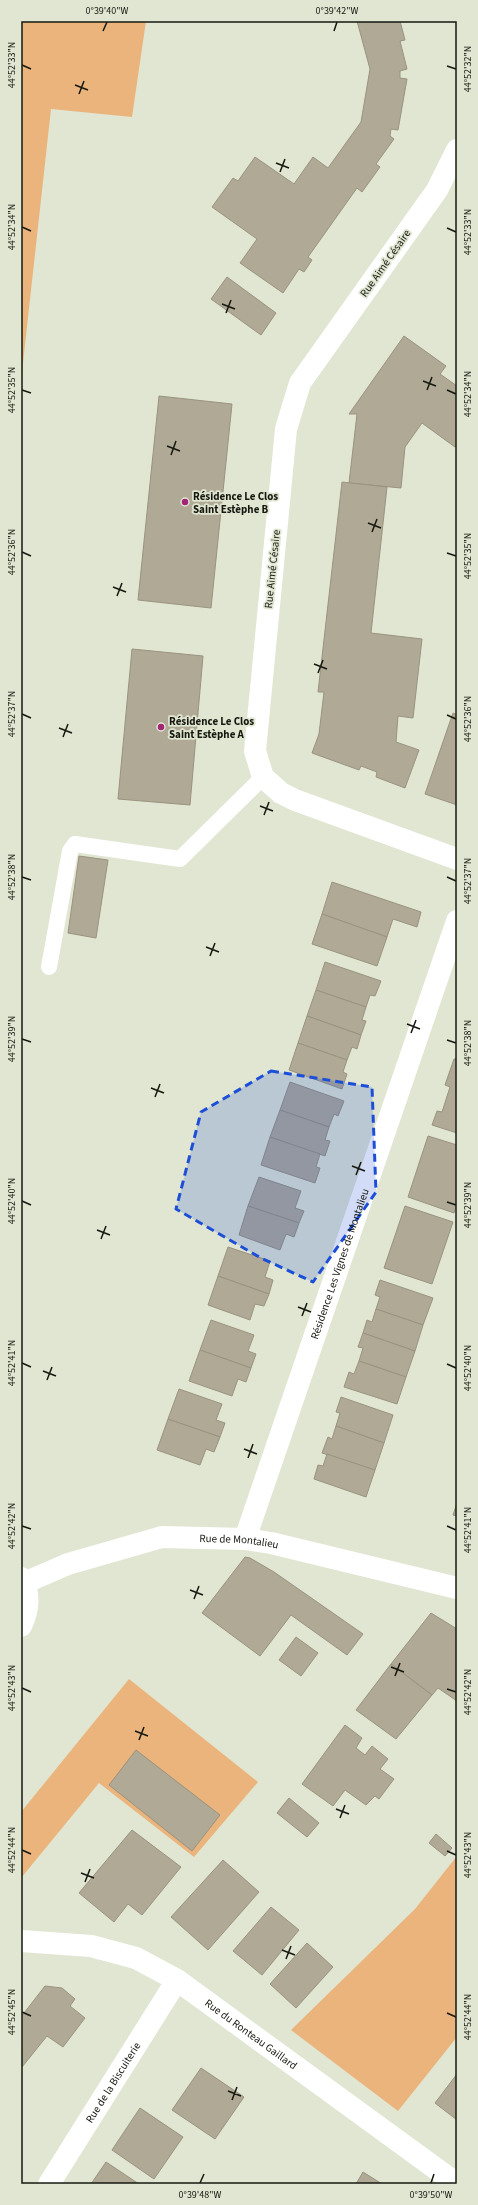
<svg xmlns="http://www.w3.org/2000/svg" width="478" height="2205" font-family="'Source Sans 3',sans-serif">
<style>
.green{fill:#eab47c}
.building{fill:#afa995;stroke:#99937f}
.lines{fill:none;stroke-linecap:round;stroke-linejoin:round}
.service{stroke:#fff;stroke-width:16}
.minor{stroke:#fff;stroke-width:22}
.tertiary{stroke:#fff;stroke-width:22}
.marked{fill:#1d4ed8;fill-opacity:0.2;stroke:#1d4ed8;stroke-width:3;stroke-dasharray:8 5;stroke-linejoin:round}
.ticks{fill:none;stroke:#161810;stroke-width:1.5}
.poi-dot{fill:#a32576;stroke:#e0e6d1;stroke-width:1.5}
.labels{text-anchor:middle;stroke-width:3.5;stroke-linejoin:round;paint-order:stroke}
.street-label{font-size:11px;fill:#161810;stroke:#e0e6d1}
.poi-label{font-size:11px;font-weight:bold;fill:#161810;stroke:#e0e6d1;text-anchor:start}
.neatline{fill:none;stroke:#161810;stroke-width:1.5}
.ticks-label{font-size:10px;text-anchor:middle;fill:#161810}
</style>
<rect width="100%" height="100%" fill="#e0e6d1"/>
<g class="green">
<polygon points="21,21 146,21 132,117 51,109 21,381"/>
<polygon points="129,1679 258,1782 194,1857 99,1783 21,1878 21,1812"/>
<polygon points="457,1856 457,2037 398,2111 291,2030 415,1909"/>
</g>
<g class="building">
<polygon points="357,21 400,21 405,40 400,41 407,69 400,71 400,78 407,79 398,130 391,129 390,136 394,139 376,164 380,167 362,192 357,188 308,257 312,260 304,272 299,269 283,293 240,263 257,239 212,207 233,178 238,181 255,157 294,184 313,157 328,168 361,122 370,69"/>
<polygon points="227,277 276,313 261,335 211,299"/>
<polygon points="404,336 446,366 440,374 457,386 457,444 455,447 422,423 405,447 401,488 349,483 357,414 349,414"/>
<polygon points="159,396 232,404 211,608 138,600"/>
<polygon points="342,482 387,487 371,633 422,639 413,718 398,716 396,742 419,750 405,788 376,777 377,772 361,766 359,770 312,753 319,734 324,692 318,692"/>
<polygon points="132,649 203,656 190,805 118,799"/>
<polygon points="453,713 457,715 457,805 425,794"/>
<polygon points="79,856 108,860 96,938 68,933"/>
<polygon points="332,882 421,912 417,927 393,919 387,937 322,914"/>
<polygon points="322,914 387,937 377,966 312,944"/>
<polygon points="325,962 381,981 375,996 370,995 366,1007 316,990"/>
<polygon points="316,990 366,1007 362,1020 366,1021 361,1035 307,1016"/>
<polygon points="307,1016 361,1035 357,1049 352,1047 347,1060 298,1043"/>
<polygon points="298,1043 347,1060 343,1072 347,1074 342,1089 289,1070"/>
<polygon points="454,1059 457,1059 457,1133 432,1125 437,1111 442,1112 450,1087 445,1085"/>
<polygon points="290,1082 344,1101 338,1116 334,1114 329,1127 280,1110"/>
<polygon points="280,1110 329,1127 325,1140 330,1141 325,1156 270,1137"/>
<polygon points="428,1136 457,1145 457,1203 454,1213 408,1197"/>
<polygon points="270,1137 320,1154 316,1167 320,1168 315,1183 261,1165"/>
<polygon points="259,1177 301,1191 295,1208 304,1211 299,1223 248,1206"/>
<polygon points="248,1206 299,1223 294,1237 286,1234 280,1250 239,1235"/>
<polygon points="405,1206 453,1222 432,1284 384,1268"/>
<polygon points="228,1247 270,1261 265,1277 273,1280 269,1294 218,1276"/>
<polygon points="218,1276 269,1294 264,1306 255,1304 250,1320 208,1305"/>
<polygon points="380,1280 433,1298 423,1325 376,1309 380,1297 375,1295"/>
<polygon points="376,1309 423,1325 415,1351 363,1333 367,1320 372,1322"/>
<polygon points="211,1320 254,1335 248,1351 256,1354 251,1368 200,1350"/>
<polygon points="363,1333 415,1351 406,1377 359,1361 363,1348 358,1347"/>
<polygon points="200,1350 251,1368 246,1382 238,1379 232,1396 189,1381"/>
<polygon points="359,1361 406,1377 397,1404 344,1387 349,1372 354,1374"/>
<polygon points="179,1389 222,1404 216,1420 225,1423 220,1437 168,1419"/>
<polygon points="341,1397 393,1415 384,1443 336,1426 340,1413 336,1412"/>
<polygon points="168,1419 220,1437 214,1452 206,1449 200,1465 157,1450"/>
<polygon points="336,1426 384,1443 375,1470 322,1453 328,1437 332,1439"/>
<polygon points="327,1454 375,1470 366,1497 314,1479 318,1465 323,1466"/>
<polygon points="457,1503 457,1516 453,1515"/>
<polygon points="245,1557 250,1558 274,1572 363,1634 347,1655 291,1615 260,1656 202,1613"/>
<polygon points="431,1613 457,1629 457,1701 438,1688 432,1695 391,1664"/>
<polygon points="296,1637 318,1653 301,1676 279,1660"/>
<polygon points="391,1664 432,1695 396,1739 356,1710"/>
<polygon points="345,1725 362,1738 356,1748 365,1755 372,1746 388,1759 380,1769 394,1779 379,1799 375,1796 366,1805 345,1790 333,1806 302,1784"/>
<polygon points="136,1750 220,1815 192,1851 109,1785"/>
<polygon points="289,1798 319,1823 307,1837 277,1813"/>
<polygon points="132,1830 181,1867 142,1915 128,1904 114,1922 79,1893"/>
<polygon points="436,1834 452,1848 445,1856 429,1843"/>
<polygon points="223,1860 259,1892 208,1950 171,1917"/>
<polygon points="271,1907 299,1930 262,1975 233,1951"/>
<polygon points="307,1943 333,1967 296,2008 270,1984"/>
<polygon points="45,1986 62,1988 75,1999 70,2006 85,2018 63,2047 47,2036 22,2067 21,2017"/>
<polygon points="201,2068 244,2097 215,2139 172,2110"/>
<polygon points="457,2074 457,2120 435,2103"/>
<polygon points="140,2108 183,2137 154,2179 112,2150"/>
<polygon points="106,2162 139,2184 91,2184"/>
<polygon points="363,2172 382,2184 356,2184"/>
</g>
<g class="lines">
<polyline class="service" points="49,967 70,851 75,844 180,859 263,777"/>
<g class="minor">
<polyline points="457,150 437,190 300,383 286,429 255,751 263,777 281,793 295,800 457,859"/>
<path id="s1" d="M245 1539 457 921"/>
<path id="s2" d="M21 1941 91 1946 136 1958 177 1980 457 2184"/>
<path id="s3" d="M49 2184 177 1980"/>
</g>
<g class="tertiary">
<path d="M21 1578C31 1594 28 1611 21 1626"/>
<path id="s4" d="M24 1583 68 1564 162 1537 245 1539 271 1543 457 1588"/>
</g>
</g>
<path class="marked" d="M271 1071 372 1087 376 1192 313 1282 261 1258 176 1209 201 1112Z"/>
<path class="ticks" d="M103 31 107 22M334 31 337 22M22 65 31 69M447 66 456 69M75 85 88 90M79 94 84 81M276 163 289 168M280 172 285 159M22 227 31 231M447 228 456 232M222 304 235 309M226 313 231 300M423 381 436 386M22 390 31 393M427 390 432 377M447 390 456 394M167 446 180 451M171 455 176 441M368 523 381 528M372 532 377 519M22 552 31 556M447 553 456 556M113 587 126 592M117 596 122 583M314 664 327 669M318 673 323 660M22 714 31 718M447 715 456 719M59 728 72 733M63 737 68 724M260 806 273 811M264 815 269 802M22 877 31 880M447 877 456 881M206 947 219 952M210 956 215 943M407 1024 420 1029M411 1033 416 1020M22 1039 31 1042M447 1040 456 1043M151 1088 164 1093M155 1097 160 1084M352 1166 365 1171M356 1175 361 1162M22 1201 31 1205M447 1202 456 1205M97 1230 110 1235M101 1239 106 1226M298 1307 311 1312M302 1316 307 1303M22 1363 31 1367M447 1364 456 1368M43 1371 56 1376M47 1380 52 1367M244 1449 257 1454M248 1458 253 1444M22 1526 31 1529M447 1526 456 1530M190 1590 203 1595M194 1599 199 1586M391 1667 404 1672M395 1676 400 1663M22 1688 31 1692M447 1689 456 1692M135 1731 148 1736M139 1740 144 1727M336 1809 349 1814M340 1818 345 1805M22 1850 31 1854M447 1851 456 1855M81 1873 94 1878M85 1882 90 1869M282 1950 295 1955M286 1959 291 1946M22 2012 31 2016M447 2013 456 2017M228 2091 241 2096M232 2100 237 2087M200 2183 204 2174M431 2183 434 2174"/>
<g class="poi-dot">
<circle cx="185" cy="502" r="4"/>
<circle cx="161" cy="727" r="4"/>
</g>
<g class="labels">
<g class="street-label">
<text transform="translate(385 263) rotate(-55)" y="4">Rue Aimé Césaire</text>
<text transform="translate(272 569) rotate(-84)" y="4">Rue Aimé Césaire</text>
<text dy="4" stroke="none"><textPath href="#s1" startOffset="291">Résidence Les Vignes de Montalieu</textPath></text>
<text dy="4" stroke="none"><textPath href="#s4" startOffset="223">Rue de Montalieu</textPath></text>
<text dy="4" stroke="none"><textPath href="#s2" startOffset="255">Rue du Ronteau Gaillard</textPath></text>
<text dy="4" stroke="none"><textPath href="#s3" startOffset="120">Rue de la Biscuiterie</textPath></text>
</g>
<g class="poi-label">
<text x="193" y="500">Résidence Le Clos<tspan x="193" dy="13">Saint Estèphe B</tspan></text>
<text x="169" y="725">Résidence Le Clos<tspan x="169" dy="13">Saint Estèphe A</tspan></text>
</g>
</g>
<rect width="478" height="2205" fill="none" stroke="#e0e6d1" stroke-width="44"/>
<rect x="22" y="22" width="434" height="2161" class="neatline"/>
<g class="ticks-label">
<text x="107" y="14">0°39'40"W</text>
<text x="337" y="14">0°39'42"W</text>
<text transform="translate(11 65) rotate(-90)" y="4">44°52'33"N</text>
<text transform="translate(467 69) rotate(-90)" y="4">44°52'32"N</text>
<text transform="translate(11 227) rotate(-90)" y="4">44°52'34"N</text>
<text transform="translate(467 232) rotate(-90)" y="4">44°52'33"N</text>
<text transform="translate(11 390) rotate(-90)" y="4">44°52'35"N</text>
<text transform="translate(467 394) rotate(-90)" y="4">44°52'34"N</text>
<text transform="translate(11 552) rotate(-90)" y="4">44°52'36"N</text>
<text transform="translate(467 556) rotate(-90)" y="4">44°52'35"N</text>
<text transform="translate(11 714) rotate(-90)" y="4">44°52'37"N</text>
<text transform="translate(467 719) rotate(-90)" y="4">44°52'36"N</text>
<text transform="translate(11 877) rotate(-90)" y="4">44°52'38"N</text>
<text transform="translate(467 881) rotate(-90)" y="4">44°52'37"N</text>
<text transform="translate(11 1039) rotate(-90)" y="4">44°52'39"N</text>
<text transform="translate(467 1043) rotate(-90)" y="4">44°52'38"N</text>
<text transform="translate(11 1201) rotate(-90)" y="4">44°52'40"N</text>
<text transform="translate(467 1205) rotate(-90)" y="4">44°52'39"N</text>
<text transform="translate(11 1363) rotate(-90)" y="4">44°52'41"N</text>
<text transform="translate(467 1368) rotate(-90)" y="4">44°52'40"N</text>
<text transform="translate(11 1526) rotate(-90)" y="4">44°52'42"N</text>
<text transform="translate(467 1530) rotate(-90)" y="4">44°52'41"N</text>
<text transform="translate(11 1688) rotate(-90)" y="4">44°52'43"N</text>
<text transform="translate(467 1692) rotate(-90)" y="4">44°52'42"N</text>
<text transform="translate(11 1850) rotate(-90)" y="4">44°52'44"N</text>
<text transform="translate(467 1855) rotate(-90)" y="4">44°52'43"N</text>
<text transform="translate(11 2012) rotate(-90)" y="4">44°52'45"N</text>
<text transform="translate(467 2017) rotate(-90)" y="4">44°52'44"N</text>
<text x="200" y="2198">0°39'48"W</text>
<text x="431" y="2198">0°39'50"W</text>
</g>
</svg>
